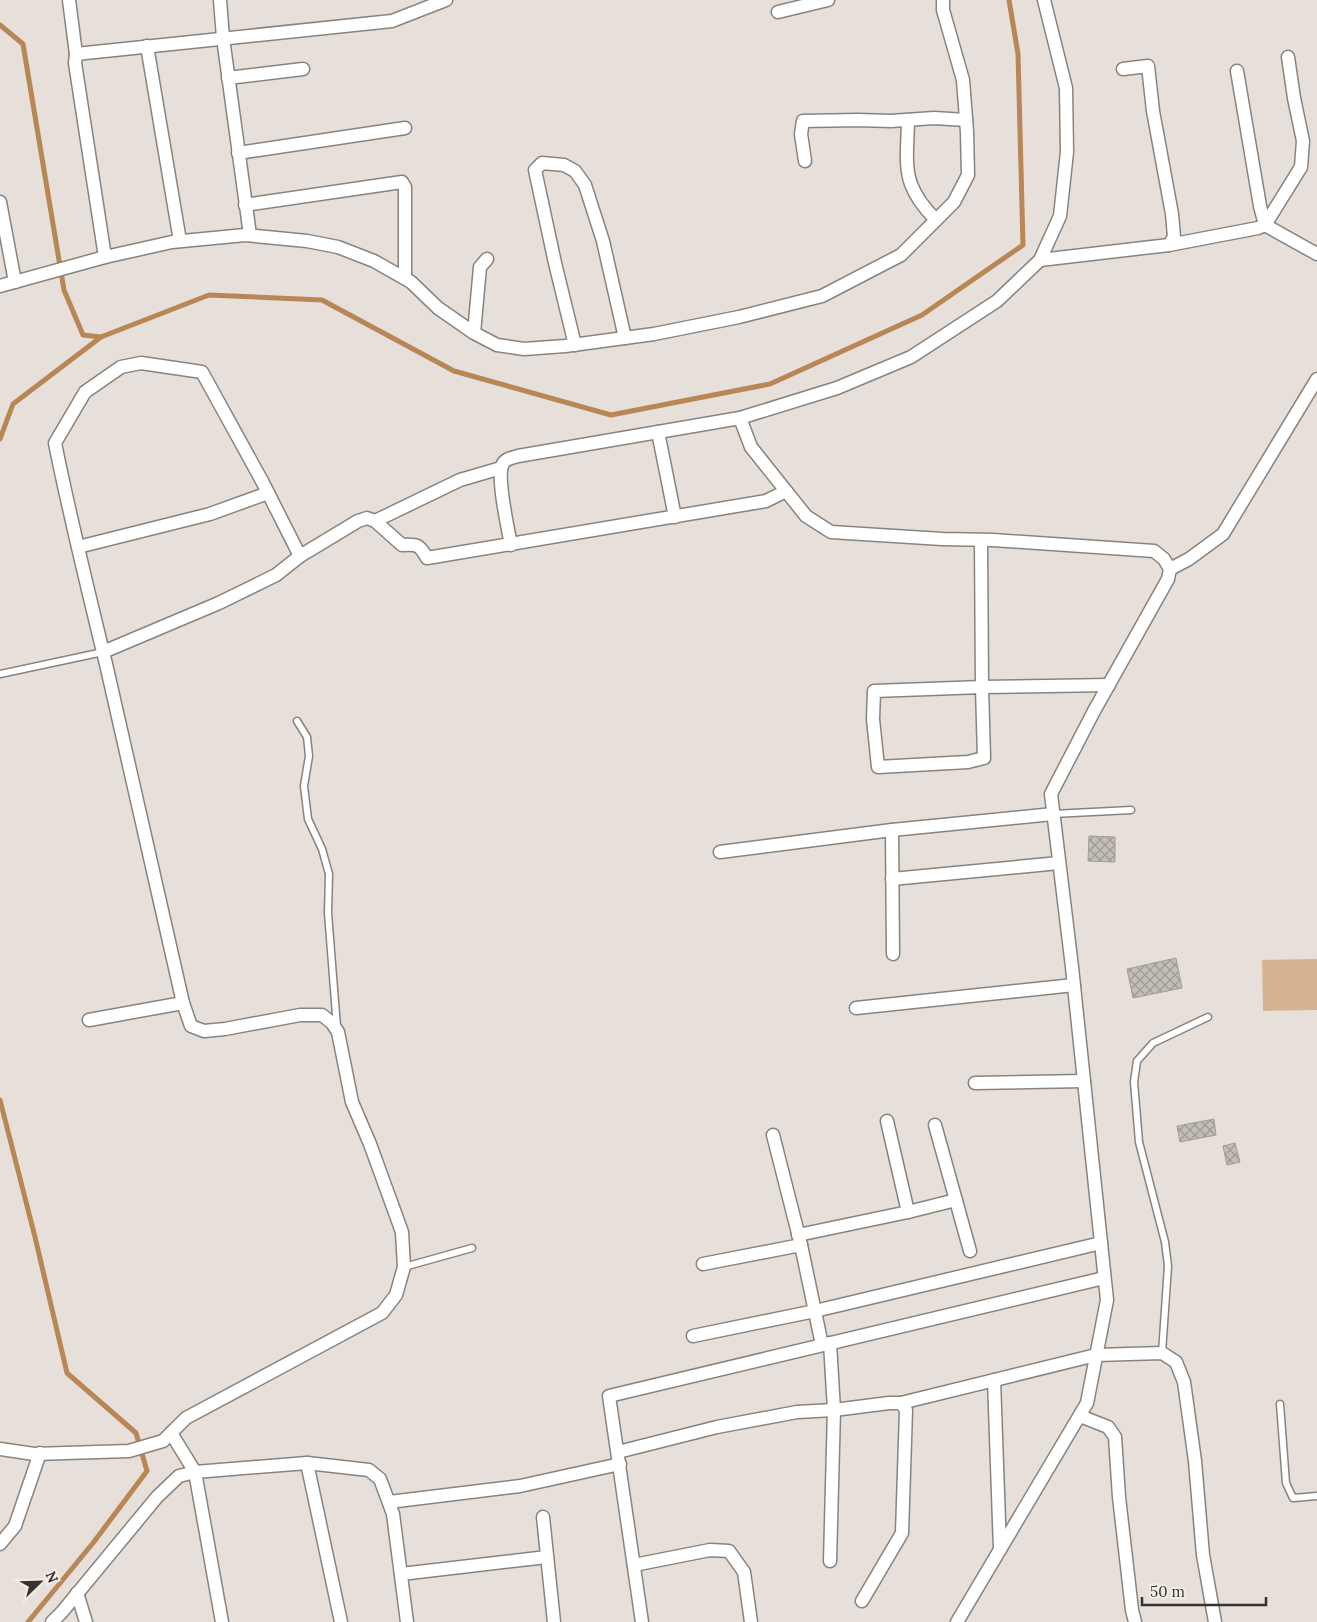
<svg xmlns="http://www.w3.org/2000/svg" width="1317" height="1622" font-family="Lora,serif">
<style>
.pitch{fill:#d8b391}
.lines{fill:none;stroke-linecap:round;stroke-linejoin:round}
.stream{stroke:#b98655;stroke-width:5}
.building{fill:url(#building-cross-hatch);stroke:#a39d97}
.service-casing{stroke:#89837e;stroke-width:9}
.minor-casing{stroke:#89837e;stroke-width:15}
.service{stroke:#fff;stroke-width:6}
.minor{stroke:#fff;stroke-width:12}
</style>
<defs>
<pattern id="building-cross-hatch" width="8" height="8" patternUnits="userSpaceOnUse" patternTransform="scale(1.25)"><rect width="8" height="8" fill="#c3bdb8"/><path d="M0 0l8 8M0 8l8-8" fill="none" stroke="#9f9a96"/></pattern>
</defs>
<rect width="100%" height="100%" fill="#e6dfda"/>
<polygon class="pitch" points="1317,959 1317,1010 1263,1011 1262,960"/>
<g class="lines">
<g class="stream">
<polyline points="0,25 23,44 64,290 83,335 101,337"/>
<polyline points="0,439 13,404 101,337 209,295 322,300 454,371 611,415 770,384 922,315 1023,245 1018,54 1009,0"/>
<polyline points="0,1100 35,1237 67,1373 136,1433 147,1471 93,1543 28,1622"/>
</g>
</g>
<g class="building">
<polygon points="1089,836 1115,837 1115,862 1088,861"/>
<polygon points="1176,958 1182,988 1133,998 1127,969"/>
<polygon points="1214,1119 1216,1135 1180,1142 1177,1126"/>
<polygon points="1235,1143 1240,1162 1227,1165 1223,1146"/>
</g>
<g class="lines">
<g class="service-casing">
<g id="service">
<polyline points="0,674 103,652"/>
<polyline points="297,721 307,737 309,756 304,786 308,819 322,849 329,874 328,913 337,1027"/>
<polyline points="1053,814 1131,810"/>
<polyline points="404,1267 472,1248"/>
<polyline points="1162,1353 1168,1266 1165,1242 1139,1142 1134,1082 1137,1061 1153,1043 1208,1017"/>
<polyline points="1280,1404 1286,1483 1293,1498 1317,1496"/>
</g>
</g>
<g class="minor-casing">
<g id="minor">
<polyline points="69,0 76,54"/>
<polyline points="220,0 223,38 250,235"/>
<polyline points="778,12 828,0"/>
<polyline points="147,46 180,241"/>
<polyline points="1237,71 1260,206 1265,225 1317,254"/>
<polyline points="228,78 303,69"/>
<path d="M908 120C908 141 904 165 911 184 916 198 926 210 936 220"/>
<polyline points="238,153 405,128"/>
<polyline points="805,161 801,134 803,121 858,120 891,121 934,118 966,120"/>
<polyline points="0,202 15,282"/>
<polyline points="245,205 402,182 405,187 405,278"/>
<polyline points="1169,245 1258,228 1265,225 1301,167 1303,141 1294,98 1288,57"/>
<polyline points="105,257 75,63 76,54 392,21 446,0"/>
<polyline points="1040,260 1169,245 1174,237 1172,214 1153,111 1148,66 1123,69"/>
<polyline points="0,286 105,257 172,242 245,235 307,241 338,247 374,261 411,282 438,308 474,333 497,345 524,349 565,346 654,334 739,317 822,296 901,255 954,202 968,175 967,132 963,80 943,10 943,0"/>
<polyline points="474,333 480,267 487,259"/>
<polyline points="575,345 555,263 535,170 542,163 564,165 575,171 585,185 603,241 625,338"/>
<polyline points="658,432 675,517"/>
<polyline points="375,521 460,480 501,468"/>
<polyline points="981,540 982,687 1109,685"/>
<path d="M511 545C508 529 497 479 502 466 504 459 511 458 518 456L740 418"/>
<polyline points="78,547 210,514 268,493"/>
<path d="M300 556 358 521 367 518 375 521 402 545C417 544 419 544 427 558L433 557 766 501 786 491"/>
<polyline points="1170,569 1189,559 1223,534 1317,379"/>
<polygon points="982,687 984,758 968,762 878,767 873,719 874,691"/>
<polyline points="892,830 893,954"/>
<polyline points="720,852 892,830 1053,814"/>
<polyline points="892,879 1059,863"/>
<polyline points="856,1008 1074,985"/>
<polyline points="89,1020 183,1003"/>
<polyline points="975,1083 1084,1081"/>
<polyline points="887,1121 908,1212"/>
<polyline points="935,1125 970,1251"/>
<polyline points="773,1135 801,1245 822,1345"/>
<polyline points="798,1235 908,1212 956,1200"/>
<polyline points="703,1264 801,1245"/>
<polyline points="693,1336 815,1311 1101,1243"/>
<polyline points="830,1343 834,1410 830,1561"/>
<polyline points="994,1380 1000,1550"/>
<polyline points="901,1403 1096,1355 1162,1353 1176,1362 1184,1382 1195,1461 1203,1555 1215,1622"/>
<polyline points="1080,1416 1108,1427 1115,1437 1119,1497 1132,1610 1135,1622"/>
<polyline points="171,1433 195,1472 222,1622"/>
<path d="M0 1449 34 1454 129 1451 163 1441 186 1418 382 1313 396 1295 404 1267 402 1232 370 1144 352 1102 338 1032 332 1023 322 1015H300L225 1029 204 1031 191 1026 183 1003 106 664 103 652C86 582 69 513 55 443L85 392 121 367 141 363 202 372 262 481 300 556 276 575 219 603 103 652"/>
<polyline points="618,1452 717,1427 797,1412 834,1410 889,1403 901,1403 906,1410 902,1533 862,1601"/>
<polyline points="307,1463 369,1470 380,1479 393,1514 407,1622"/>
<polyline points="389,1502 520,1486 620,1464"/>
<polyline points="543,1517 554,1622"/>
<polyline points="0,1544 15,1526 40,1453"/>
<polyline points="634,1565 710,1550 729,1551 744,1572 751,1622"/>
<polyline points="401,1574 547,1557"/>
<polyline points="77,1593 86,1622"/>
<polyline points="52,1622 62,1612 157,1497 179,1476 195,1472 307,1463 341,1622"/>
<polyline points="642,1622 609,1396 1104,1278"/>
<polyline points="957,1622 1087,1403 1107,1300 1072,967 1051,794 1094,711 1168,579 1170,569 1164,559 1154,551 993,540 942,539 831,532 806,516 751,447 740,418 837,388 911,357 997,301 1040,260 1060,216 1067,152 1066,88 1044,0"/>
</g>
</g>
<use href="#service" class="service"/>
<use href="#minor" class="minor"/>
</g>
<g transform="translate(40 1582) rotate(67)" stroke="#f3ede7" stroke-width="4" paint-order="stroke">
<path d="M0-4L9 19L0 12L-9 19Z" fill="#353230"/>
<text y="-8" font-size="14" font-weight="bold" text-anchor="middle" fill="#353230">N</text>
</g>
<path d="M1142 1597v8h124v-8" fill="none" stroke="#353230" stroke-width="2.5"/>
<text x="1150" y="1597" font-size="15" fill="#353230" stroke="#f3ede7" stroke-width="4" paint-order="stroke">50 m</text>
</svg>
